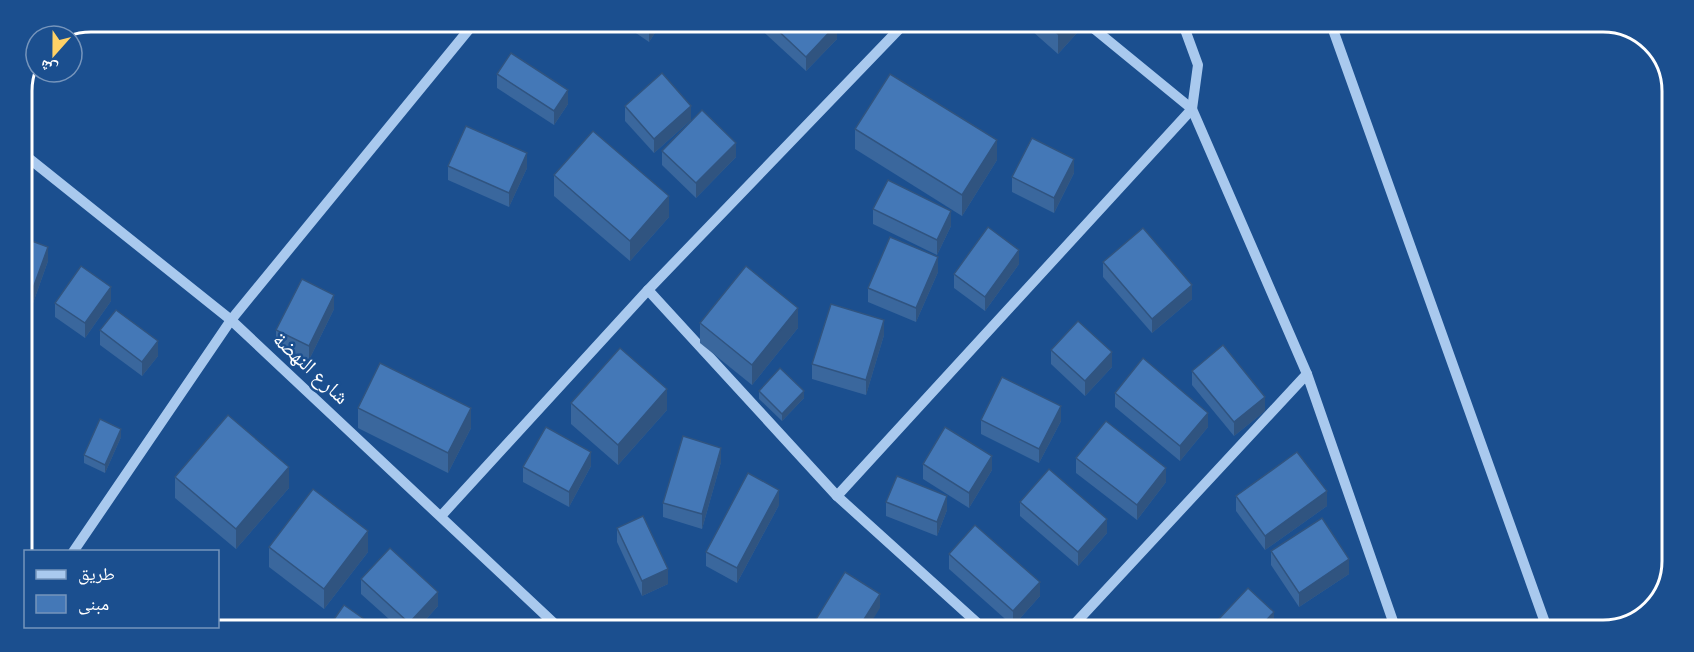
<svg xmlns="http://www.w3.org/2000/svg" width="1694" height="652" font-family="Roboto,'Noto Naskh Arabic',sans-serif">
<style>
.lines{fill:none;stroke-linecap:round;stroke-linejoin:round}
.minor{stroke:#a9c9ee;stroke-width:10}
.wall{fill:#3a679d}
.shaded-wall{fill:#305480}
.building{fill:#4478b7;stroke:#305480;stroke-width:1.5}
.labels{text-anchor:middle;stroke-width:5;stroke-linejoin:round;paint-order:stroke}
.street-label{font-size:21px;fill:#fff;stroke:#1b4f8f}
.rim{fill:none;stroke:#fff;stroke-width:3}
</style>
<rect width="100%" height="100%" fill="#1b4f8f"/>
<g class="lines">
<g class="minor">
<polyline points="1087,23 1192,109 1307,374"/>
<polyline points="1331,24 1548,631"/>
<polyline points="60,36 63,32"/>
<polyline points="23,83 36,66"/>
<polyline points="21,152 231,320 559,628"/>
<polyline points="648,290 837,496 984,629"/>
<polyline points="837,496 1192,109 1198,65 1183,24"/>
<polyline points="441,516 648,290 905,23"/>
<polyline points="73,552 231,320 475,22"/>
<polyline points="72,626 73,627"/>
<polyline points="1069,630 1307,374 1396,630"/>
</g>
</g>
<g class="wall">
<polygon points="620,22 662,22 649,42"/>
<polygon points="754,23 835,23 837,39 806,71"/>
<polygon points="1023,23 1086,23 1058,54"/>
<polygon points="497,74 568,104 554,125 497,88"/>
<polygon points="625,106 691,120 654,153 625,121"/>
<polygon points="855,129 997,160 962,216 855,149"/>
<polygon points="662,151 736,157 696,198 662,165"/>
<polygon points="448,166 527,168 509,207 448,180"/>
<polygon points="1074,173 1054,213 1012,192 1012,177"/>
<polygon points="554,175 669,217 630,261 554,196"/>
<polygon points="873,209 951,226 937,255 873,224"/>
<polygon points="21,237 48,261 28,317 21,314"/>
<polygon points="1103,262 1192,299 1152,333 1103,277"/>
<polygon points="1019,264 985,311 954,288 954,274"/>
<polygon points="938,272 916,322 868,302 868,288"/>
<polygon points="111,301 85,338 55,317 55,303"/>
<polygon points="334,309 309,360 276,345 276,330"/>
<polygon points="700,323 798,328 752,385 700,343"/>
<polygon points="100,330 158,356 142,376 100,345"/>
<polygon points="884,335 866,395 812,379 812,364"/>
<polygon points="1051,350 1112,367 1085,396 1051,364"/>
<polygon points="1192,371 1265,411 1234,436 1192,385"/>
<polygon points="759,391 804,398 782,421 759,399"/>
<polygon points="1115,393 1208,427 1180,461 1115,407"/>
<polygon points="571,403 667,410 618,465 571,424"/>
<polygon points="358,408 471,428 448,473 358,428"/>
<polygon points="981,420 1061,421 1039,463 981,434"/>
<polygon points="121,437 105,473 84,463 84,455"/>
<polygon points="1076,458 1166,482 1137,520 1076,473"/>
<polygon points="721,462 702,529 663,517 663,503"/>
<polygon points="923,464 992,470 969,508 923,479"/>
<polygon points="591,466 569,507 523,482 523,467"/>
<polygon points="175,477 289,488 236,549 175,498"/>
<polygon points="1236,496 1327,506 1265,550 1236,511"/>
<polygon points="886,502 947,510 937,536 886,516"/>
<polygon points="1020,502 1107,533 1078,566 1020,516"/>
<polygon points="779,505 737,583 706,566 706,552"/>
<polygon points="617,528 668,584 642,596 617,542"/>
<polygon points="269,547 368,552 324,609 269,567"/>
<polygon points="1271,551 1349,574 1299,607 1271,565"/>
<polygon points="949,554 1040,596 1013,626 949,569"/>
<polygon points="361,579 438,606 418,628 399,628 361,594"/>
<polygon points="1217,621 1274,627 1271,630 1217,630"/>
</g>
<g class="shaded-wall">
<polygon points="652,22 662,22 649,42 649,27"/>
<polygon points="1068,23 1086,23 1058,54 1058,34"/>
<polygon points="837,24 837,39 806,71 806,57"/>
<polygon points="568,90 568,104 554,125 554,111"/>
<polygon points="691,106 691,120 654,153 654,139"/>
<polygon points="997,140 997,160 962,216 962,195"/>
<polygon points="736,143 736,157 696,198 696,183"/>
<polygon points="527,153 527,168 509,207 509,193"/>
<polygon points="1074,159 1074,173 1054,213 1054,198"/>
<polygon points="669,196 669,217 630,261 630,241"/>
<polygon points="951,211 951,226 937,255 937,240"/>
<polygon points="48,247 48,261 28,317 28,302"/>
<polygon points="1019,250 1019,264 985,311 985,297"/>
<polygon points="938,257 938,272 916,322 916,308"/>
<polygon points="1192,285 1192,299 1152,333 1152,319"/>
<polygon points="111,287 111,301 85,338 85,323"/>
<polygon points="334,295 334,309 309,360 309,346"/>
<polygon points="798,308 798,328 752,385 752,365"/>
<polygon points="884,320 884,335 866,395 866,380"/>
<polygon points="158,341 158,356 142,376 142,362"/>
<polygon points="1112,352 1112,367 1085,396 1085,381"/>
<polygon points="667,389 667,410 618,465 618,445"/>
<polygon points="804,391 804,398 782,421 782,414"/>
<polygon points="1265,397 1265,411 1234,436 1234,422"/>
<polygon points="1061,406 1061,421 1039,463 1039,449"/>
<polygon points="471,408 471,428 448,473 448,453"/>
<polygon points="1208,413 1208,427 1180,461 1180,446"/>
<polygon points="121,429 121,437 105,473 105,465"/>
<polygon points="721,448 721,462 702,529 702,514"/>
<polygon points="591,452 591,466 569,507 569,492"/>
<polygon points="992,456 992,470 969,508 969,493"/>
<polygon points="289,467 289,488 236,549 236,529"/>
<polygon points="1166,468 1166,482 1137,520 1137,505"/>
<polygon points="779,490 779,505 737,583 737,568"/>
<polygon points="1327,491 1327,506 1265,550 1265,536"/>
<polygon points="947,496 947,510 937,536 937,522"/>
<polygon points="1107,519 1107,533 1078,566 1078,552"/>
<polygon points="368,531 368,552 324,609 324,589"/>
<polygon points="1349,559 1349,574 1299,607 1299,593"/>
<polygon points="668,569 668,584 642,596 642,581"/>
<polygon points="1040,582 1040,596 1013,626 1013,611"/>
<polygon points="438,592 438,606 418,628 409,628 409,623"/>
<polygon points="880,594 880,608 867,629 858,629"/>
<polygon points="1274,612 1274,627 1271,630 1257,630"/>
</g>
<g class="building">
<polygon points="642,22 652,22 649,27"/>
<polygon points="770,23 835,23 837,24 806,57"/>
<polygon points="1046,23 1068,23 1058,34"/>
<polygon points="511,53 568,90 554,111 497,74"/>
<polygon points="662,73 691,106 654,139 625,106"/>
<polygon points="890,74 997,140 962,195 855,129"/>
<polygon points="702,110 736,143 696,183 662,151"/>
<polygon points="466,126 527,153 509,193 448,166"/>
<polygon points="593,131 669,196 630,241 554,175"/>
<polygon points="1032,138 1074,159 1054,198 1012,177"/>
<polygon points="888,180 951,211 937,240 873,209"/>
<polygon points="988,227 1019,250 985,297 954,274"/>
<polygon points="1143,228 1192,285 1152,319 1103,262"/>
<polygon points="21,237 48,247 28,302 21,300"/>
<polygon points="890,237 938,257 916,308 868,288"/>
<polygon points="81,266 111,287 85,323 55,303"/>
<polygon points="746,266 798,308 752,365 700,323"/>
<polygon points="302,279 334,295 309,346 276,330"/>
<polygon points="831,304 884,320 866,380 812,364"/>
<polygon points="116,310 158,341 142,362 100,330"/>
<polygon points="1078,321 1112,352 1085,381 1051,350"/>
<polygon points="1223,345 1265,397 1234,422 1192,371"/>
<polygon points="620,348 667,389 618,445 571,403"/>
<polygon points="1143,358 1208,413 1180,446 1115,393"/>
<polygon points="380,363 471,408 448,453 358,408"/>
<polygon points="780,368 804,391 782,414 759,391"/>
<polygon points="1002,377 1061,406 1039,449 981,420"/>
<polygon points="228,415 289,467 236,529 175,477"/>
<polygon points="100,419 121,429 105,465 84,455"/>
<polygon points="1106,421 1166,468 1137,505 1076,458"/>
<polygon points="546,427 591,452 569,492 523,467"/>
<polygon points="945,427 992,456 969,493 923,464"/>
<polygon points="683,436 721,448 702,514 663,503"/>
<polygon points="1297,452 1327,491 1265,536 1236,496"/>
<polygon points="1049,469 1107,519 1078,552 1020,502"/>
<polygon points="748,473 779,490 737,568 706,552"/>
<polygon points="897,476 947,496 937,522 886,502"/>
<polygon points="313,489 368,531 324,589 269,547"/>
<polygon points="643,516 668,569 642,581 617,528"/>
<polygon points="1322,518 1349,559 1299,593 1271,551"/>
<polygon points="975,525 1040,582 1013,611 949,554"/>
<polygon points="390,548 438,592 409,623 361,579"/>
<polygon points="845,572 880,594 858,629 810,629"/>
<polygon points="1248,588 1274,612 1257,630 1227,630 1217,621"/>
<polygon points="344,605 377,628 328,628"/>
<polygon points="1123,625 1128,630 1119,630"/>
<polygon points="218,626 221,628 207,628 208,627"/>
</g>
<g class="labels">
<g class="street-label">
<text transform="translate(311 368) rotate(43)" y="7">شارع النهضة</text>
</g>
</g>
<path d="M0 0H1694V652H0ZM91 32H1603A59 59 0 0 1 1662 91V561A59 59 0 0 1 1603 620H91A59 59 0 0 1 32 561V91A59 59 0 0 1 91 32Z" fill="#1b4f8f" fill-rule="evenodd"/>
<path class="rim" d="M91 32H1603A59 59 0 0 1 1662 91V561A59 59 0 0 1 1603 620H91A59 59 0 0 1 32 561V91A59 59 0 0 1 91 32Z"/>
<rect x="24" y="550" width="195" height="78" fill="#1b4f8f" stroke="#7695bc" stroke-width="1.5"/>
<rect x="36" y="570" width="30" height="9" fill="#a9c9ee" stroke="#7695bc" stroke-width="1.5"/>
<text x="78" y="580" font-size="18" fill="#ffffff">طريق</text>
<rect x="36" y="595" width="30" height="18" fill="#4478b7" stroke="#7695bc" stroke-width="1.5"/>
<text x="78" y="610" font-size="18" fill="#ffffff">مبنى</text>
<g transform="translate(54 54) rotate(201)"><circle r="28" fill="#1b4f8f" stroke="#7695bc" stroke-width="1.5"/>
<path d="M0-4.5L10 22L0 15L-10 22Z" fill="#ffd166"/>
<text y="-9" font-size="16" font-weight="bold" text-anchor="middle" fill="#ffffff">ش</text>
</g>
</svg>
